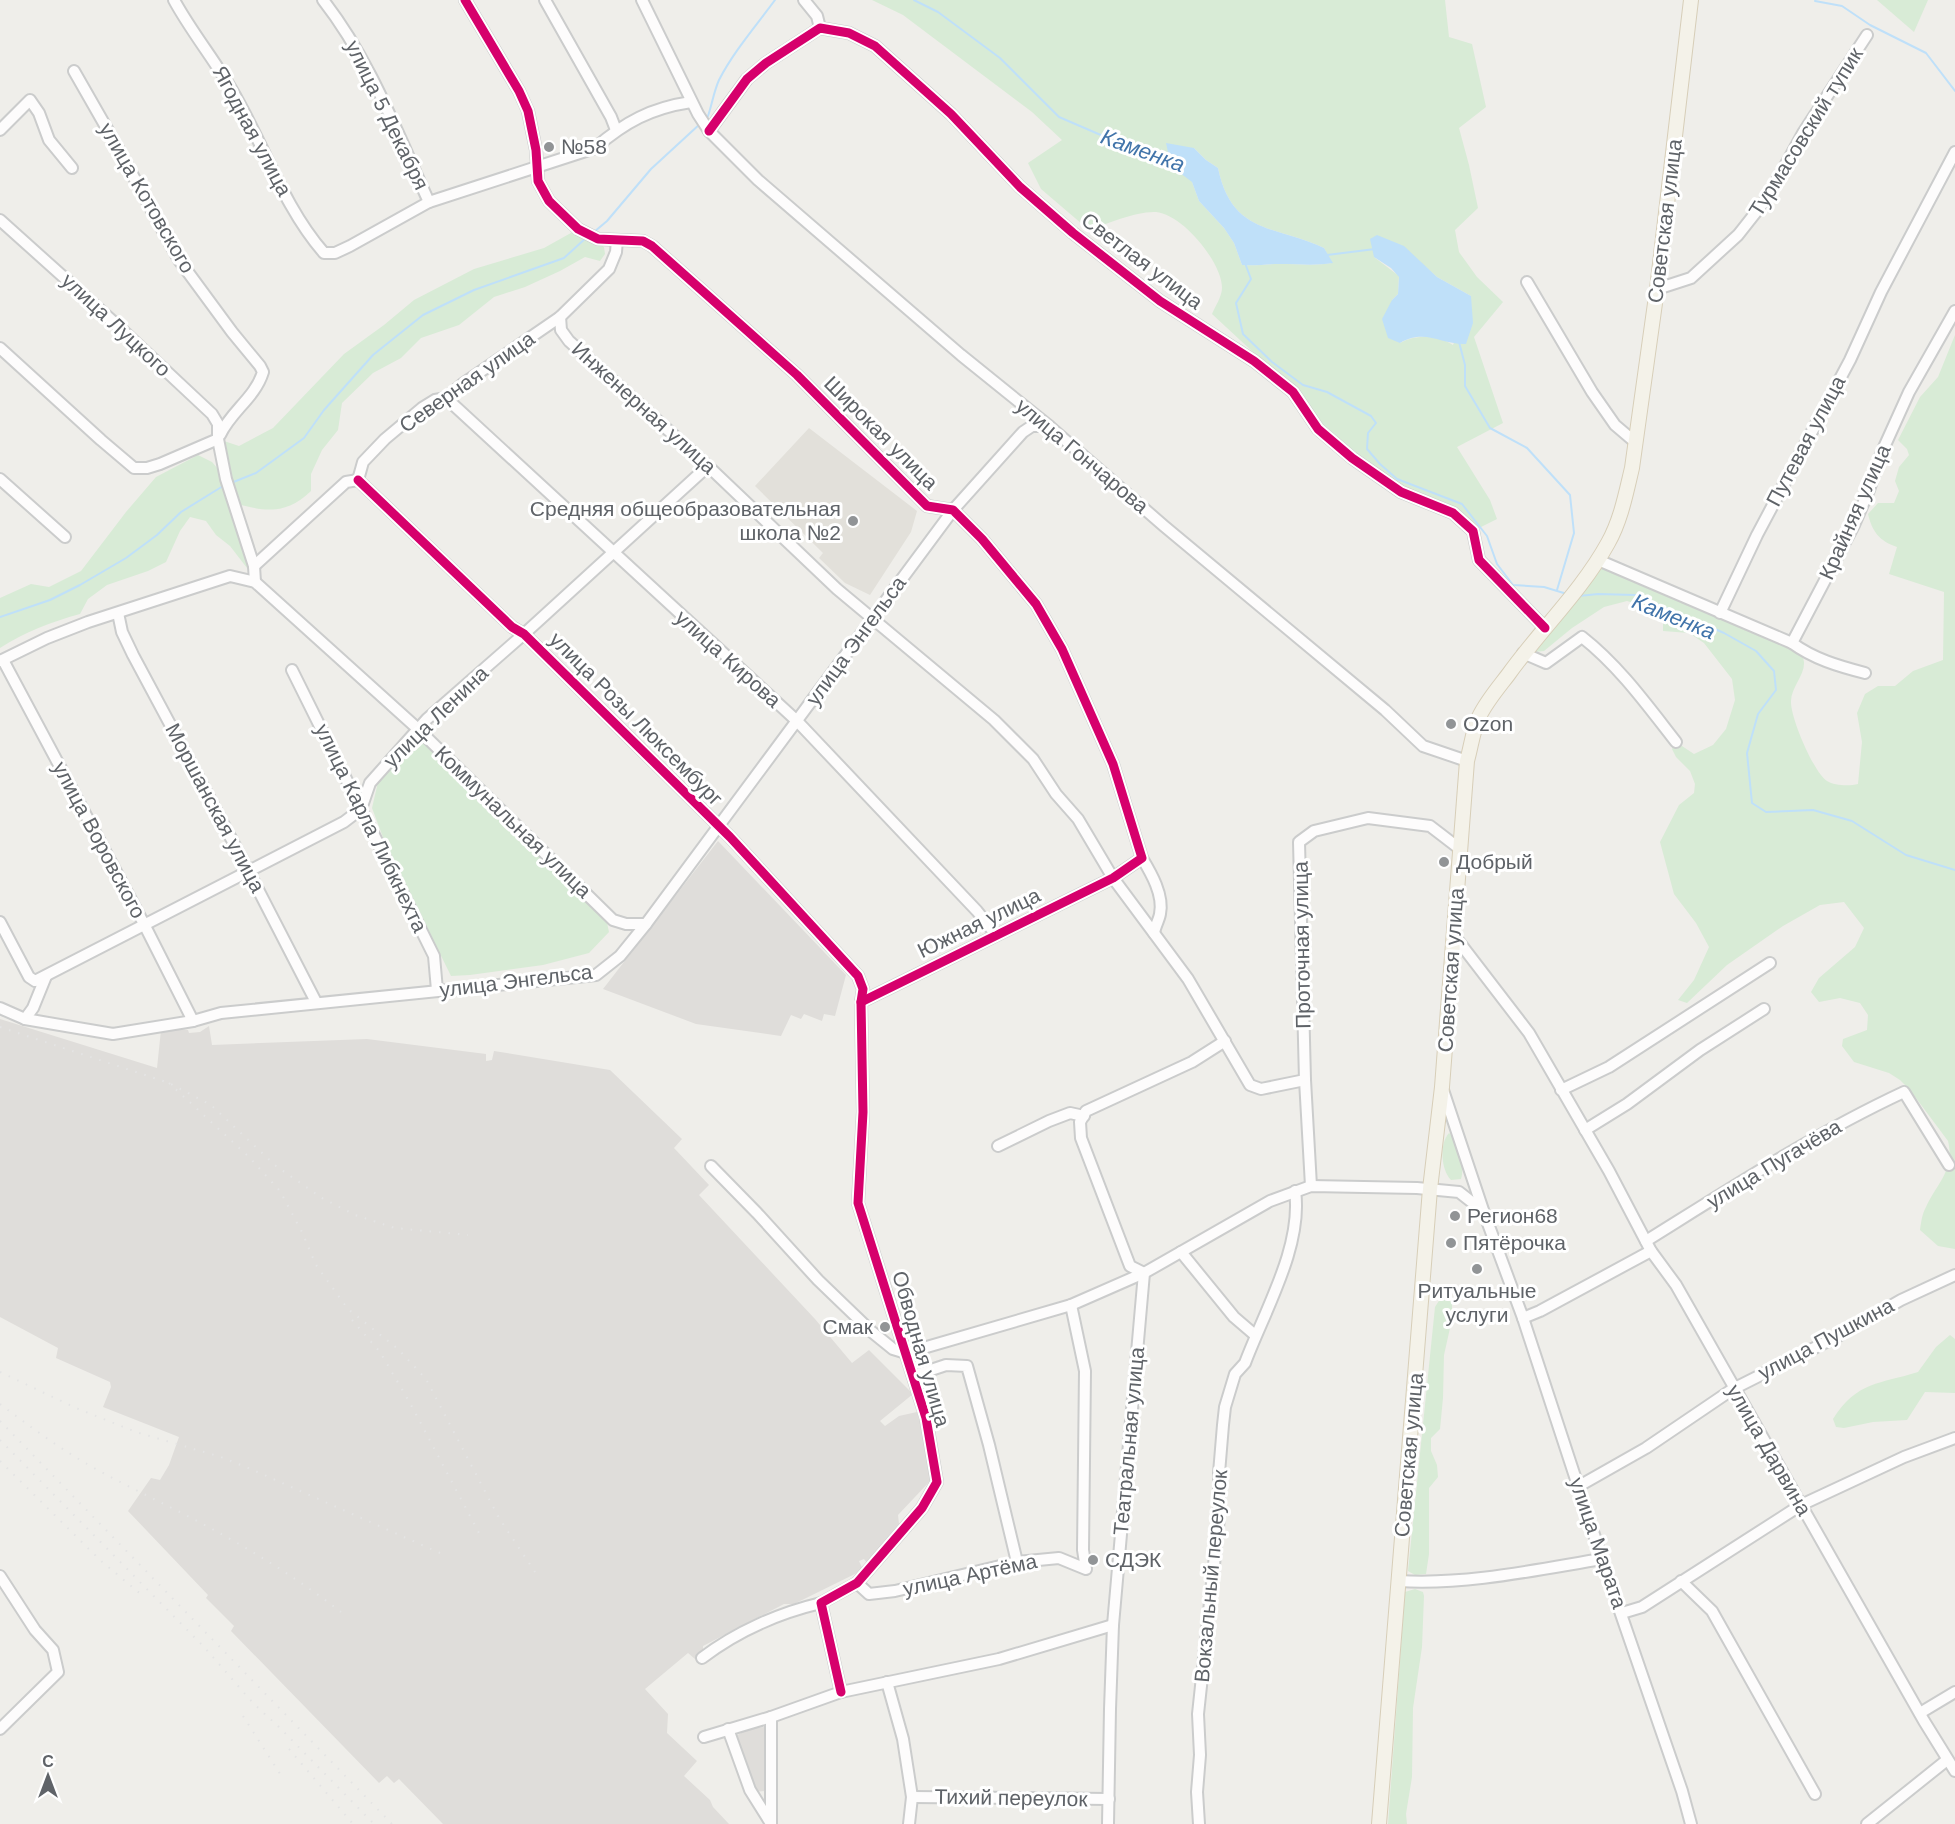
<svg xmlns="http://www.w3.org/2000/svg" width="1955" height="1824" font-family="Helvetica,sans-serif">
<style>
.industrial{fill:#dfddda}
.education{fill:#e2e0da}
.green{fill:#d8ebd6;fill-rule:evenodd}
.water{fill:#bfe0f9}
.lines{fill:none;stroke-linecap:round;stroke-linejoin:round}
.stream{stroke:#bfe0f9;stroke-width:2}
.minor-casing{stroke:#cbcccc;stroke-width:14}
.major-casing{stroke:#d7ceb8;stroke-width:16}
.minor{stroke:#fdfcfc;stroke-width:10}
.major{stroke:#f4f2e9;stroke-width:14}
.rail{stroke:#e4e4e4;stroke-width:2;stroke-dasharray:1.5 8;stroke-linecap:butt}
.cycleway-casing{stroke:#fff;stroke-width:13}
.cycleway{stroke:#d6006c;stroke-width:9}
.poi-dot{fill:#919496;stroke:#fff;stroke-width:2}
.labels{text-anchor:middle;stroke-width:6;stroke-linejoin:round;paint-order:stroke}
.street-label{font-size:21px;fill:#5f6368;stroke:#fff}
.poi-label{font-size:21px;fill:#5f6368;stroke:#fff;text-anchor:start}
.water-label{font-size:22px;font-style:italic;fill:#4174aa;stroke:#fff}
</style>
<rect width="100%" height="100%" fill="#efeeea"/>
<g class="industrial">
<polygon points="718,841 846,975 835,1016 824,1014 822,1021 804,1014 801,1019 791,1015 781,1036 696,1024 603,989"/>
<polygon points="0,1019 157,1068 161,1030 174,1028 188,1030 189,1033 200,1032 209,1026 212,1045 367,1039 486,1054 486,1061 492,1060 494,1051 610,1070 682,1139 674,1148 709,1185 699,1195 815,1319 852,1363 869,1350 913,1394 880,1421 885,1426 899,1416 917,1412 926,1445 931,1480 898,1515 899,1524 867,1563 864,1559 859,1561 863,1570 794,1604 784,1604 703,1646 703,1653 695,1659 688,1653 645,1689 668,1714 667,1733 697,1761 684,1776 710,1800 713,1807 729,1824 443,1824 399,1779 394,1783 387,1776 379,1783 231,1631 234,1626 206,1598 208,1595 128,1511 151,1478 160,1480 169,1465 179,1437 103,1407 111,1387 110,1382 56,1358 58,1348 0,1317"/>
<polygon points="764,1727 765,1791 755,1792 736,1736 748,1729"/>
</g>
<polygon class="education" points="809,428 917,511 911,532 870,595 845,583 819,558 823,553 755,486"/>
<g class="green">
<path d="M872 0H1445L1449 37 1472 44 1486 107 1459 128 1469 165 1478 208 1455 230 1459 252 1477 277 1503 302 1474 337 1503 423 1457 447 1490 500 1497 519 1473 531 1453 513 1401 492 1318 429 1293 392 1290 381 1254 353 1212 314C1215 307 1222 296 1222 288 1222 262 1182 214 1156 212 1136 211 1107 224 1089 230L1041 189 1028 163 1062 140 1032 112 903 15ZM1194 148 1206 160 1218 168C1232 235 1275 225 1324 248L1332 263C1315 266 1298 264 1280 264 1267 264 1256 266 1242 265L1234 243 1224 228 1199 201 1192 182ZM1374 257 1426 267 1437 277 1471 296 1453 345C1437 335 1416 334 1400 343L1392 300 1398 294 1399 276Z"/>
<polygon points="1877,0 1928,0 1914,32"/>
<path d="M578 229 604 247 605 254 600 261 585 257 560 271 525 287 494 297 459 325 421 338 401 358 373 373 342 403 338 430 322 450 311 474V491C286 515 265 512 234 503L254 566 247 568 230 546 216 535 206 521 190 517 180 531 166 562 148 571 107 585 88 599 80 614C51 622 25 632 0 648V598L31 584 49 587 81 571 126 512 156 477 198 455 212 462 225 477 218 439 239 446 273 428 344 354 384 325 414 300 474 269 544 248Z"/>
<path d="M1955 335V1249L1938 1246 1920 1230C1921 1223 1922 1214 1926 1207 1937 1183 1955 1170 1948 1141L1910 1090 1900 1080 1889 1073 1854 1062 1842 1046 1843 1039 1867 1030 1868 1015 1860 1003 1840 998 1819 1002 1811 992 1819 978 1855 947 1864 928 1844 902 1820 905 1783 926 1727 965 1687 1003 1678 1000 1694 980 1709 947 1696 923 1674 894 1660 842 1679 805 1694 793 1695 784 1690 771 1676 757 1672 749 1676 742 1694 754 1713 745 1726 729 1735 700 1732 679 1704 643 1689 633 1663 631V616L1650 608 1627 601 1604 607 1572 628 1544 651 1524 653 1598 560 1792 643C1797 649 1803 653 1804 662 1805 675 1791 688 1791 701 1790 717 1814 773 1827 781 1835 786 1850 786 1858 784L1862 742 1857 713 1865 694 1878 686H1895L1913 671 1943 660 1944 592 1889 574 1897 547C1879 541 1872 531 1868 514L1878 503H1894L1899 491 1895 481 1899 467 1909 455 1907 449 1898 440 1920 397 1938 377Z"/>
<polygon points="421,740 475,797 606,918 609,932 589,953 543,965 470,975 451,976 384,840 372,808 378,782 406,752"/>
<path d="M1449 1133C1460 1142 1465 1166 1461 1179L1451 1180C1441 1170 1439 1144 1449 1133Z"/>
<polygon points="1442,1296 1452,1302 1452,1319 1444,1355 1443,1398 1440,1429 1431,1438 1431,1451 1437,1465 1438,1477 1429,1488 1429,1554 1426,1574 1415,1575 1408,1571 1435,1307"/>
<path d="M1950 1335 1955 1339V1393L1925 1392 1907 1420 1873 1422 1844 1428 1836 1427 1833 1419C1857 1381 1880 1384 1918 1372L1936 1347Z"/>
<polygon points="1415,1589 1423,1592 1424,1596 1422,1647 1413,1708 1412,1777 1406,1814 1407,1824 1388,1824 1405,1592"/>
</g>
<g class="water">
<path d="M1166 143 1194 148 1206 160 1218 168C1232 235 1275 225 1324 248L1333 263C1315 266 1298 264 1280 264 1267 264 1256 266 1242 265L1234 243 1224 228 1199 201 1192 182 1171 166Z"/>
<path d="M1377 235 1404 246 1437 277 1471 296 1473 323 1466 344C1441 345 1426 328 1400 343L1388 338 1382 319 1392 300 1398 294 1399 277 1391 268 1374 257 1370 239Z"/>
</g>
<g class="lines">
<g class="stream">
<polyline points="914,0 938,12 1000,58 1059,117 1124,145 1170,158"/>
<polyline points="1815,1 1842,6 1870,25 1926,53 1955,91"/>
<path d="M705 119 708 116C712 104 714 91 719 80 734 51 756 26 775 0"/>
<polyline points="594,232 607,221 651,169 701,123"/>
<polyline points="1327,255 1375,249"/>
<polyline points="1245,263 1251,279 1236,303 1243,334 1272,362 1303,385 1327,392 1371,416 1376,423 1368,433 1367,449 1380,464 1397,479 1462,504 1487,536 1497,564 1513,585 1544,587 1567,594"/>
<polyline points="1459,342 1465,365 1465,386 1490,428 1527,448 1570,495 1574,533 1557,590"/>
<polyline points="231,483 256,473 304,438 324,410 373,355 423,315 474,290 564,258 587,237"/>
<polyline points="1579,596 1598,594 1635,595 1724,633 1756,651 1774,671 1776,690 1758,714 1747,753 1752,803 1766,812 1813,810 1852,821 1906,855 1955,870"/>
<polyline points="0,617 50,600 80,585 126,558 157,535 181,512 223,486"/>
</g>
<g class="minor-casing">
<g id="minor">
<path d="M174 0C193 35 219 65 238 101 266 151 286 210 324 253H335L350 246 429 202 595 148C625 122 651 108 691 102"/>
<path d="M323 0C370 60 397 133 429 202"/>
<polyline points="465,0 519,91 528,111 536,150 538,181 549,201 578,229 598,239 643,241 652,246 797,375 927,506 953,510 982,539 1036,604 1062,649 1113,764 1142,858 1113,878 861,1002"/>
<polyline points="545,0 611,117 616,130"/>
<polyline points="642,0 698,114 709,131 758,180 961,355 1049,426 1164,526 1385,710 1423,746 1467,761"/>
<polyline points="804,0 817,16 820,28"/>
<path d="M74 71 114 141 179 260 232 332 260 366 263 372C255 398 231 411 220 435"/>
<polyline points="0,130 30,100 39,113 49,140 72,168"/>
<polyline points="709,131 747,79 766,63 820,28 849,33 875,46 951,114 1020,187 1073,233 1160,301 1254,361 1293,392 1318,429 1352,458 1401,492 1453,513 1473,531 1479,560 1545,628"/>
<polyline points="0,220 118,326 212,414 218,424 218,439 226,479 254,566 255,582"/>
<polyline points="1527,282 1592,392 1615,425 1635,442"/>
<polyline points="1657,289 1691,278 1738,235 1768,197 1803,133 1867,35"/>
<polyline points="560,317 561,330 569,341 708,466 837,589 994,720 1033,759 1056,794 1078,819 1113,878 1188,979 1250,1085 1261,1089 1305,1080"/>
<polyline points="0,348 101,440 134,468 147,468 160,464 218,439"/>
<polyline points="446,398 797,721 977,911 996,935"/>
<polyline points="0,479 65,537"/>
<polyline points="358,480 512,627 524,634 730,837 858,976 863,989 861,1002 863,1112 858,1203 926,1418 937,1482 922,1508 857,1583 821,1603 841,1692"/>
<polyline points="358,480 363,462 385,439 422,408 435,400 446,398 464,383 560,317 609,269 616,252 617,240"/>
<path d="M1598 560 1792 643C1814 659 1838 666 1865 673"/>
<polyline points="254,566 346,482 358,480"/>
<polyline points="118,613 122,632 133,655 248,870 316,1002"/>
<polyline points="1720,613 1757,535 1850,360 1881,292 1955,152"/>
<polyline points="1792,643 1854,525 1869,490 1881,454 1909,392 1955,311"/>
<path d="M1523 653 1546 663 1582 637C1619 666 1647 705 1676 742"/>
<polyline points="3,660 144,924 193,1021"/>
<polyline points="0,661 47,638 88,622 230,576 255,582 418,729 613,920 626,924 646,924"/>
<polyline points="292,670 434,956 437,990"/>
<path d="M1142 858C1151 873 1164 895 1160 914 1159 920 1155 926 1154 933"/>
<polyline points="0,922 29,977 35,981 344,822 361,809 370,783 427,719 524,634 708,466"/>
<polyline points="1453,934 1529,1033 1609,1171 1651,1251 1676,1285 1924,1721 1955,1771"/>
<polyline points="0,1008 25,1019 113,1034 193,1021 221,1013 596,975 620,956 646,924 953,510 1023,432 1032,426 1049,426"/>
<polyline points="25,1019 33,1008 46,976"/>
<polyline points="1443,1090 1483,1210 1523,1318 1602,1559 1682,1791 1691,1824"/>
<polyline points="1561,1090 1609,1067 1770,963"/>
<polyline points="1585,1130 1627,1104 1700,1050 1764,1009"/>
<polyline points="998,1146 1049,1121 1070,1113 1084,1116"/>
<polyline points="711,1166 757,1213 818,1280 872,1332 893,1349 906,1353"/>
<polyline points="1311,1186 1305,1080 1299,842 1314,831 1368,818 1430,826 1460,849"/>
<path d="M1646 1241C1731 1188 1814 1134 1904 1092L1949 1165"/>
<polyline points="1181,1252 1234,1317 1255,1335"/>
<polyline points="1144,1273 1130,1266 1081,1138 1080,1122 1086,1111 1192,1062 1225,1041"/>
<polyline points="1523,1318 1540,1311 1651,1251"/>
<polyline points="906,1353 1071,1305 1144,1273 1270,1201 1311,1186 1417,1188 1459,1192 1482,1210"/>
<polyline points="913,1376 946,1365 967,1366 989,1445 1017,1562"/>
<polyline points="1579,1486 1646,1448 1733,1389 1840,1335 1901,1300 1955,1275"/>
<polyline points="0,1576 35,1630 53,1650 58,1672 0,1729"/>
<path d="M1399 1581C1467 1585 1535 1570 1602 1559"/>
<polyline points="1681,1581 1712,1611 1815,1794"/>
<polyline points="857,1583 869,1594 895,1591 1017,1562 1059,1558 1086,1569 1083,1550 1085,1371 1071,1305"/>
<polyline points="1622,1613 1642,1607 1801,1505 1904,1457 1955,1438"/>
<path d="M702 1658C736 1632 779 1613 821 1603"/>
<polyline points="887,1682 903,1739 912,1797 909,1824"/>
<polyline points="1920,1713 1955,1692"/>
<polyline points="728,1729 750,1790 770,1822"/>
<polyline points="704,1737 771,1717 841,1692 999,1659 1113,1625"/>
<polyline points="912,1797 1109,1799"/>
<polyline points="771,1824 771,1717"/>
<polyline points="1108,1824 1110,1709 1113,1625 1144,1273"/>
<path d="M1199 1824 1197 1792 1200 1755 1198 1714 1219 1518V1473L1223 1425 1225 1407 1235 1374 1245 1363C1264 1312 1303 1246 1295 1191"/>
<polyline points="1867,1824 1947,1760"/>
</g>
</g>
<g class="major-casing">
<path id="major" d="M1379 1824 1430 1189 1442 1087 1467 761C1471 747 1473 730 1479 717 1486 702 1498 688 1508 675 1540 630 1581 592 1608 543 1621 520 1626 493 1632 468L1657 289 1691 0"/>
</g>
<use href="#minor" class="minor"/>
<use href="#major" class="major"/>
<g class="rail">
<polyline points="0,1027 169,1083 211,1105 276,1166 322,1198 355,1215 395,1228 468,1235"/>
<polyline points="169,1083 249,1157 280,1191 302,1232 316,1265 348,1309 398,1349 426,1379 499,1518 535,1572"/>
<polyline points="352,1320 380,1352 410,1403 479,1533"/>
<polyline points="0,1372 76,1408 136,1432 221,1457 253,1470 440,1553"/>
<path d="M0 1404C28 1425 56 1446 87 1464 129 1488 172 1507 214 1530 258 1554 301 1581 341 1612"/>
<polyline points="0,1421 392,1824"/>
<polyline points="0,1440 205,1648 253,1703 280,1728 374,1824"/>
<polyline points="0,1461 100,1560 143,1596"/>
<polyline points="243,1716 282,1777"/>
<polyline points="289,1749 353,1824"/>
</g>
<g class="cycleway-casing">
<g id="cycleway">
<polyline points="465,0 519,91 528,111 536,150 538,181 549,201 578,229 598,239 643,241 652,246 797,375 927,506 953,510 982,539 1036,604 1062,649 1113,764 1142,858 1113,878 861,1002"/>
<polyline points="709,131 747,79 766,63 820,28 849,33 875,46 951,114 1020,187 1073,233 1160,301 1254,361 1293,392 1318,429 1352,458 1401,492 1453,513 1473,531 1479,560 1545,628"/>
<polyline points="358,480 512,627 524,634 730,837 858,976 863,989 861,1002 863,1112 858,1203 926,1418 937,1482 922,1508 857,1583 821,1603 841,1692"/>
</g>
</g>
<use href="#cycleway" class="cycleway"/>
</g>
<g class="poi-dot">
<circle cx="549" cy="147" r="6"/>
<circle cx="853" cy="521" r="6"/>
<circle cx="1451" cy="724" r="6"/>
<circle cx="1444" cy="862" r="6"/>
<circle cx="1455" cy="1216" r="6"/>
<circle cx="1451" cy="1243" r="6"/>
<circle cx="1477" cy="1269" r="6"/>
<circle cx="885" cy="1327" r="6"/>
<circle cx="1093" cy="1560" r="6"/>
</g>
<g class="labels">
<g class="street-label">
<text transform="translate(387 115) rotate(64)" y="7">улица 5 Декабря</text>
<text transform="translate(252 131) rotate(62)" y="7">Ягодная улица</text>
<text transform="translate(1806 132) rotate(-58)" y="7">Турмасовский тупик</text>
<text transform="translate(147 198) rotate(60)" y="7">улица Котовского</text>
<text transform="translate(1665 221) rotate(-83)" y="7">Советская улица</text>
<text transform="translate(1142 261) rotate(37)" y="7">Светлая улица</text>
<text transform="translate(116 325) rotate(43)" y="7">улица Луцкого</text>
<text transform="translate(467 382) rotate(-35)" y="7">Северная улица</text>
<text transform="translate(644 408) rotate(42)" y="7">Инженерная улица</text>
<text transform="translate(881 433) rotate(45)" y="7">Широкая улица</text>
<text transform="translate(1806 441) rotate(-62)" y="7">Путевая улица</text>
<text transform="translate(1082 456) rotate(40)" y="7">улица Гончарова</text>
<text transform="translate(1855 512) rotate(-66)" y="7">Крайняя улица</text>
<text transform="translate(856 641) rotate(-54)" y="7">улица Энгельса</text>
<text transform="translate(728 659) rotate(42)" y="7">улица Кирова</text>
<text transform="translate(436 717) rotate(-44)" y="7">улица Ленина</text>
<text transform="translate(636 719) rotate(45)" y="7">улица Розы Люксембург</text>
<text transform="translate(215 808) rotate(62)" y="7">Моршанская улица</text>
<text transform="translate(513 822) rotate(44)" y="7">Коммунальная улица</text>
<text transform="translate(371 828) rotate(64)" y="7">улица Карла Либкнехта</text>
<text transform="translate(99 840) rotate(62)" y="7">улица Воровского</text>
<text transform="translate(979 923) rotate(-26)" y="7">Южная улица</text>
<text transform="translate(1302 945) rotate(-91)" y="7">Проточная улица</text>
<text transform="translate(1451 970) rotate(-86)" y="7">Советская улица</text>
<text transform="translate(516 981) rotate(-7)" y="7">улица Энгельса</text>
<text transform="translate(1774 1164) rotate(-31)" y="7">улица Пугачёва</text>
<text transform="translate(1826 1339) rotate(-28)" y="7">улица Пушкина</text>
<text transform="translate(921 1349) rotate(74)" y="7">Обводная улица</text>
<text transform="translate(1129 1441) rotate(-85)" y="7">Театральная улица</text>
<text transform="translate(1769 1450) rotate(60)" y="7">улица Дарвина</text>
<text transform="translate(1409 1455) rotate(-85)" y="7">Советская улица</text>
<text transform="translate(1598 1543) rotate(71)" y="7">улица Марата</text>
<text transform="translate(970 1575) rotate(-12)" y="7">улица Артёма</text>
<text transform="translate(1211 1576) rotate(-85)" y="7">Вокзальный переулок</text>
<text transform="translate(1011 1798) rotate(1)" y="7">Тихий переулок</text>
</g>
<g class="poi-label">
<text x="561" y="154">№58</text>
<text x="841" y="516" text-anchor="end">Средняя общеобразовательная<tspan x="841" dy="24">школа №2</tspan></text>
<text x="1463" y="731">Ozon</text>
<text x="1456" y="869">Добрый</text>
<text x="1467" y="1223">Регион68</text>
<text x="1463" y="1250">Пятёрочка</text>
<text x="1477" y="1298" text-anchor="middle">Ритуальные<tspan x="1477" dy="24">услуги</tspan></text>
<text x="873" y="1334" text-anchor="end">Смак</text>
<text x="1105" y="1567">СДЭК</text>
</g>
<g class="water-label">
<text transform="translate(1143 150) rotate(20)" y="8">Каменка</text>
<text transform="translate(1674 616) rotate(22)" y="8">Каменка</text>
</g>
</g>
<g transform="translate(48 1776)" stroke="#ffffff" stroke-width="4.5" paint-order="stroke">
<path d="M0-4.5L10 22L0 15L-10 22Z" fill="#5f6368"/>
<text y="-9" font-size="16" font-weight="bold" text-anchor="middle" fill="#5f6368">С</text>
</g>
</svg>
